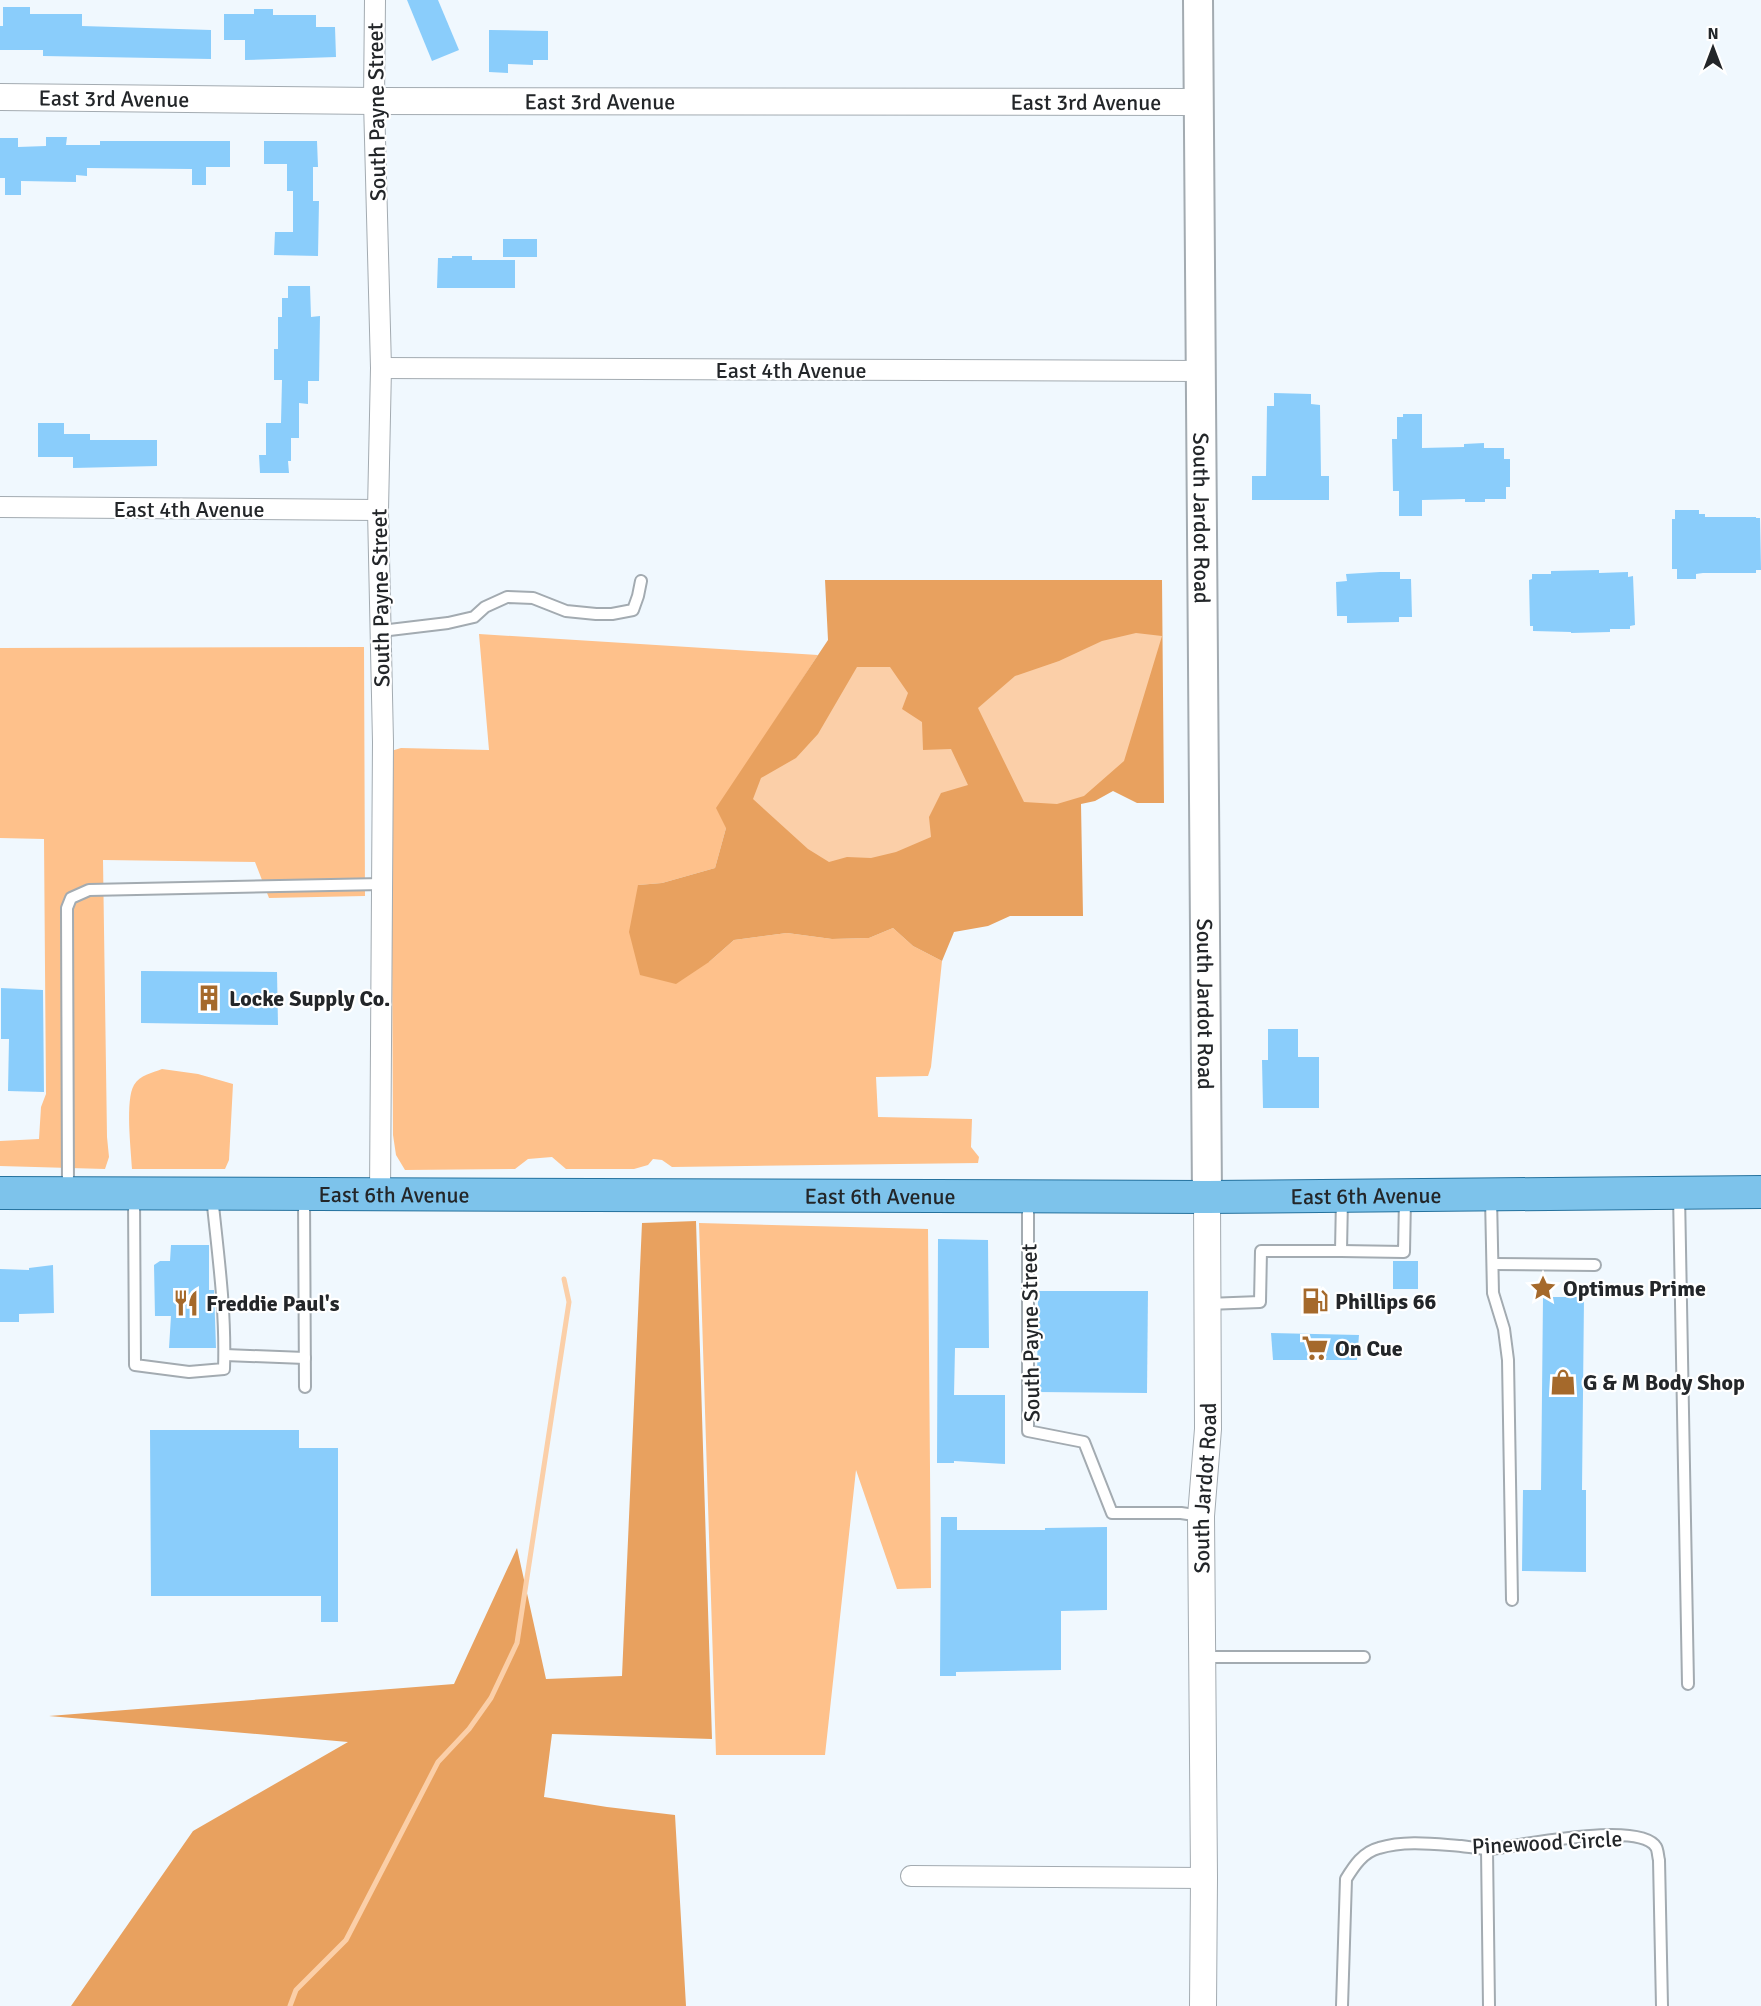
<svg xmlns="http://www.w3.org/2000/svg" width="1761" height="2006" font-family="Signika,sans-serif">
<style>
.green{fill:#fec18b}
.forest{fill:#e8a15f}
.water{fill:#fbcfa8}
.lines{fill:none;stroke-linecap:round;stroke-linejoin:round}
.stream{stroke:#fbcfa8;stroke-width:5}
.building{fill:#8acdfb}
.service-casing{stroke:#a3abb1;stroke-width:14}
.minor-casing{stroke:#a3abb1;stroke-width:22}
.tertiary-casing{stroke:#a3abb1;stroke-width:28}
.secondary-casing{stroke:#a3abb1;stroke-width:32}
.primary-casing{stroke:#25729e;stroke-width:34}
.service{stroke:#fff;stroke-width:10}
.minor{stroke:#fff;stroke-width:20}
.tertiary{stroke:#fff;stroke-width:26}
.secondary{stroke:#fff;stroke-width:28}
.primary{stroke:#7dc3eb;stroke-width:32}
.labels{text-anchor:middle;stroke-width:4.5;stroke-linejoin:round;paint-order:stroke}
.street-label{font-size:22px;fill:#232629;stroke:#fff}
.poi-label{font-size:22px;font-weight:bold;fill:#232629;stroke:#fff;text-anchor:start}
</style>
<rect width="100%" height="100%" fill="#f0f8fe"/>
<g class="green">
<polygon points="479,634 818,655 729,791 726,828 715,868 662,883 638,885 709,962 734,940 787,933 832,939 869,938 893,928 913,946 942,961 931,1067 928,1076 876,1077 878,1117 972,1119 971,1147 979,1157 978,1163 672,1167 662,1160 653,1159 648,1165 634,1169 566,1169 552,1157 528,1159 515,1169 405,1170 396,1155 393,1135 391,751 401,748 489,750"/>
<polygon points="364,647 365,896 269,898 255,862 103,860 107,1137 109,1157 105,1169 0,1166 0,1141 39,1139 41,1107 46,1094 44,839 0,838 0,648"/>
<path d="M162 1069 198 1074 233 1084 229 1160 225 1169H132C131 1149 125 1100 134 1085 140 1075 152 1073 162 1069Z"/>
<polygon points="699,1223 928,1229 931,1588 897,1589 856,1470 825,1755 716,1755"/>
</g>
<g class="forest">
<polygon points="825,580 1162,580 1164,803 1137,803 1113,791 1095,801 1081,804 1083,916 1010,916 988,926 954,932 942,961 913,946 893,928 869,938 832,939 787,933 734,940 709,962 676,984 640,975 629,932 638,885 662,883 715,868 726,828 716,808 828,640"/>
<polygon points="696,1221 712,1739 552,1734 544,1797 607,1807 675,1815 686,2006 71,2006 193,1831 348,1742 49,1716 454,1684 517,1548 546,1679 622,1676 642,1223"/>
</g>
<g class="water">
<polygon points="1136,633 1162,636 1124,761 1084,796 1057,804 1024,802 978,708 1015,676 1059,661 1102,641"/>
<polygon points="857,667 890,667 908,693 902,709 922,722 923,750 951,749 968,785 941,793 929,817 931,837 896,852 871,858 847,857 829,862 808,849 753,799 761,778 796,758 818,734"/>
</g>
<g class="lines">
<polyline class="stream" points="290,2006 296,1990 346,1940 438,1762 469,1729 491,1698 517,1643 569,1302 564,1279"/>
</g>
<g class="building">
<polygon points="407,0 438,0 459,50 432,61"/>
<polygon points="3,7 30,7 30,14 82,14 82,26 211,30 211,59 43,56 43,50 0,50 0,26 3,26"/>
<polygon points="254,9 273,9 273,15 316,15 316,27 335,27 336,57 245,60 245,40 224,40 224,14 254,14"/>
<polygon points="489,30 548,31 548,60 533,60 533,65 508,64 508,73 489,72"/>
<polygon points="46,137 67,137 66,145 100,145 100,141 230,141 230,167 206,167 206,185 192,185 192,169 87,168 87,176 76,175 76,182 21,181 21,195 5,195 5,178 0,178 0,138 18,138 18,147 46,146"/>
<polygon points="264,141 317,141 318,167 313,167 313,201 319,201 318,256 274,255 275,232 293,232 293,191 287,191 287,164 264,164"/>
<rect x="503" y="239" width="34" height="18"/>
<polygon points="452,256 472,256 472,260 515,260 515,288 437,288 438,258 452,258"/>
<polygon points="288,286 310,286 311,317 320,316 319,381 308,381 308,404 299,403 299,438 291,438 291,461 288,461 289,473 260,473 259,455 266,455 266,423 281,423 282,380 274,380 274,349 278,349 278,317 282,317 282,298 288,298"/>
<polygon points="1274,393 1311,394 1311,404 1320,405 1321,476 1329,476 1329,500 1252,500 1252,476 1266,476 1267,406 1274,406"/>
<polygon points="1403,414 1422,414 1422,448 1464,447 1464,444 1484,443 1484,448 1504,448 1504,459 1510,459 1510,487 1506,487 1506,499 1485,499 1485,502 1465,502 1465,499 1422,500 1422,516 1399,516 1399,491 1393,491 1392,439 1397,439 1397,417 1403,417"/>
<polygon points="38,423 64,423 64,434 90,434 90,440 157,440 157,466 73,468 73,457 38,457"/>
<polygon points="1675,510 1699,510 1699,514 1705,514 1705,517 1756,517 1756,518 1760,518 1761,570 1756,570 1756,573 1703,573 1696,574 1696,579 1677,579 1677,569 1672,569 1672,519 1675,519"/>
<polygon points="1599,570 1599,573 1628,572 1628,577 1633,576 1635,625 1630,626 1630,629 1610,629 1610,632 1571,633 1571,632 1533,631 1533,626 1530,626 1529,580 1532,579 1532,574 1551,574 1551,571"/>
<polygon points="1380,572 1400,572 1400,579 1411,579 1412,617 1399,617 1399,622 1347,623 1347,616 1337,616 1336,582 1347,581 1346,574"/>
<polygon points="141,971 277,972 278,1025 141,1023"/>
<polygon points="1,988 43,990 44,1092 8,1091 9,1039 1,1039"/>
<polygon points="1268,1029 1298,1029 1298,1057 1319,1057 1319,1108 1263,1108 1262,1060 1268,1060"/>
<polygon points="938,1239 988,1240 989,1348 955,1348 954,1395 1005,1395 1005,1464 954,1461 954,1463 937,1463"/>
<polygon points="171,1245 209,1245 209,1290 214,1290 216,1348 169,1348 171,1316 155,1316 154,1265 160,1261 170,1261"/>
<rect x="1393" y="1261" width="25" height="28"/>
<polygon points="53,1265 54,1313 19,1314 19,1322 0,1322 0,1269 29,1270 29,1268"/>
<polygon points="1038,1291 1148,1291 1147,1393 1037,1392"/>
<polygon points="1543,1297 1584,1297 1582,1490 1586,1490 1586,1572 1522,1571 1523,1490 1541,1490"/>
<polygon points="1271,1333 1359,1335 1357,1360 1273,1360"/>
<polygon points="150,1430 299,1430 299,1448 338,1448 338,1622 321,1622 321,1596 151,1596"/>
<polygon points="941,1517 957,1517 957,1530 1045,1530 1045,1528 1107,1527 1107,1610 1061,1611 1061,1670 956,1672 956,1676 940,1676"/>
</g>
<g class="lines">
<g class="service-casing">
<g id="service">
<polyline points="381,631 448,623 474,617 485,607 507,597 533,598 566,611 596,614 612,614 633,610 638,596 641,581"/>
<polyline points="68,1190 67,908 71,898 89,890 382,884"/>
<polyline points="1679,1194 1688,1684"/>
<path d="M134 1197 135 1365 189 1372 224 1369C226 1310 218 1255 212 1196"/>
<polyline points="304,1198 305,1387"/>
<polyline points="1491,1198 1493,1293 1504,1329 1508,1360 1512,1600"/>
<polyline points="1028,1200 1028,1431 1084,1442 1112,1513 1181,1513 1201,1516"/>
<polyline points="1341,1251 1404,1252 1405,1198"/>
<polyline points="1494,1264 1595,1265"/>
<polyline points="1207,1304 1260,1302 1261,1251 1341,1251 1342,1198"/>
<polyline points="225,1355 305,1358"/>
<polyline points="1202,1657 1364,1657"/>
<polyline points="1487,1849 1489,2006"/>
<path d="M1342 2006 1346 1879C1354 1866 1363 1852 1379 1848 1405 1840 1434 1844 1461 1846 1470 1847 1480 1849 1489 1849 1518 1847 1639 1820 1656 1847 1658 1850 1658 1857 1659 1860L1662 2006"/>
</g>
</g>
<g class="minor-casing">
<g id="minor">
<polyline points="375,0 374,101 381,368 378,510 383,742 380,1195"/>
<polyline points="381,368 1201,371"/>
<polyline points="0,507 378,510"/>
<polyline points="911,1876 1204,1878"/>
</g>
</g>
<g class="tertiary-casing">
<g id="tertiary">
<path id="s1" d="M0 97 374 101 1199 102"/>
<path id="s2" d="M1203 2006 1204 1878 1201 1516 1208 1429 1207 1197"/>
</g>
</g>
<g class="secondary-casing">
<g id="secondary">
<path id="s3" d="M1198 0 1207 1197"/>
</g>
</g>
<g class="primary-casing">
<g id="primary">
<path id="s4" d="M0 1193 1207 1197 1761 1192"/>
</g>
</g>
<use href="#service" class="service"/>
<use href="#minor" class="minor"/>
<use href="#tertiary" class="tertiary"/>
<use href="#secondary" class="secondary"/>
<use href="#primary" class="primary"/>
</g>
<defs>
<g id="building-bare" transform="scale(2.07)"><path d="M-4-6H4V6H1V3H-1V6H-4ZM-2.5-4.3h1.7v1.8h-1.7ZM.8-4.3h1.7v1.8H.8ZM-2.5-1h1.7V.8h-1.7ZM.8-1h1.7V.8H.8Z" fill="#a5692b" stroke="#fff" stroke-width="2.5" paint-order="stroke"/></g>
<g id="sight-bare" transform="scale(2.07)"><path d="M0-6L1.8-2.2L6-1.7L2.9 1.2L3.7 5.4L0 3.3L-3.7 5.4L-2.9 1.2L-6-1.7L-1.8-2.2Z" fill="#a5692b" stroke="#fff" stroke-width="2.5" paint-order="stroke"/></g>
<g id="fuel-bare" transform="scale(2.07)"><path d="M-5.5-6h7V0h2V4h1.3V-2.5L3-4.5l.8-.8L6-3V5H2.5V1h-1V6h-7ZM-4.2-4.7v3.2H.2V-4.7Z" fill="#a5692b" stroke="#fff" stroke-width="2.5" paint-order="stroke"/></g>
<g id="restaurant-bare" transform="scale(2.07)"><path d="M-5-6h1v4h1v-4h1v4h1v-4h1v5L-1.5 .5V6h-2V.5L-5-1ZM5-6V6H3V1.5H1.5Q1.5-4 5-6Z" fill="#a5692b" stroke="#fff" stroke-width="2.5" paint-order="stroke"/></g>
<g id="supermarket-bare" transform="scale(2.07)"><path d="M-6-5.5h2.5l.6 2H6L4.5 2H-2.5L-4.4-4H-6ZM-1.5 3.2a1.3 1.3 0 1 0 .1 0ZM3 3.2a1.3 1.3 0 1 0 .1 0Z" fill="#a5692b" stroke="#fff" stroke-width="2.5" paint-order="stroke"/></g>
<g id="shop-bare" transform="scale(2.07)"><path d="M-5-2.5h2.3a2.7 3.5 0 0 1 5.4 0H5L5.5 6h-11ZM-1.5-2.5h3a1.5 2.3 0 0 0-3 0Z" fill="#a5692b" stroke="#fff" stroke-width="2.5" paint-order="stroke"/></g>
</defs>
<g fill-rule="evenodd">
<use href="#building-bare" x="209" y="998"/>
<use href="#sight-bare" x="1543" y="1288"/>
<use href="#fuel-bare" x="1315" y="1301"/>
<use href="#restaurant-bare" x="186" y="1303"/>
<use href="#supermarket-bare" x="1315" y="1348"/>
<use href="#shop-bare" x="1563" y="1382"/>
</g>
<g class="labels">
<g class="street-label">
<text dy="8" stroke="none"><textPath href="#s1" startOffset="114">East 3rd Avenue</textPath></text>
<text dy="8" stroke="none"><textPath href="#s1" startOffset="600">East 3rd Avenue</textPath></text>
<text dy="8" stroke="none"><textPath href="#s1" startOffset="1086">East 3rd Avenue</textPath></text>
<text transform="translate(376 112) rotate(-91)" y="8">South Payne Street</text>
<text x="791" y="378">East 4th Avenue</text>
<text x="189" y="517">East 4th Avenue</text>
<text dy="8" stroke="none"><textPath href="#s3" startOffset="518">South Jardot Road</textPath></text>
<text transform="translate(380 598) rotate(-91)" y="8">South Payne Street</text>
<text dy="8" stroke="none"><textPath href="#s3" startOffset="1004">South Jardot Road</textPath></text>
<text dy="8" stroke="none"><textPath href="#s4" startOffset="394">East 6th Avenue</textPath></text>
<text dy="8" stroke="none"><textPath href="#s4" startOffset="880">East 6th Avenue</textPath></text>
<text dy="8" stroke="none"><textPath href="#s4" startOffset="1366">East 6th Avenue</textPath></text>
<text transform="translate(1030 1333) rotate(-91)" y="8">South Payne Street</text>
<text dy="8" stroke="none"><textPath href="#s2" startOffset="518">South Jardot Road</textPath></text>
<text transform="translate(1547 1842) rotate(-3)" y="8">Pinewood Circle</text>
</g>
<g class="poi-label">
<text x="229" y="1006">Locke Supply Co.</text>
<text x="1563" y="1296">Optimus Prime</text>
<text x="1335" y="1309">Phillips 66</text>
<text x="206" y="1311">Freddie Paul's</text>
<text x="1335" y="1356">On Cue</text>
<text x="1583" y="1390">G &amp; M Body Shop</text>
</g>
</g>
<g transform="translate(1713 48)" stroke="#ffffff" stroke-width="4.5" paint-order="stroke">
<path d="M0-4.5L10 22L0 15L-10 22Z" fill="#232629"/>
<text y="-9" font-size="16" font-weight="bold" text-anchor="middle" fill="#232629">N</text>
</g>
</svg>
